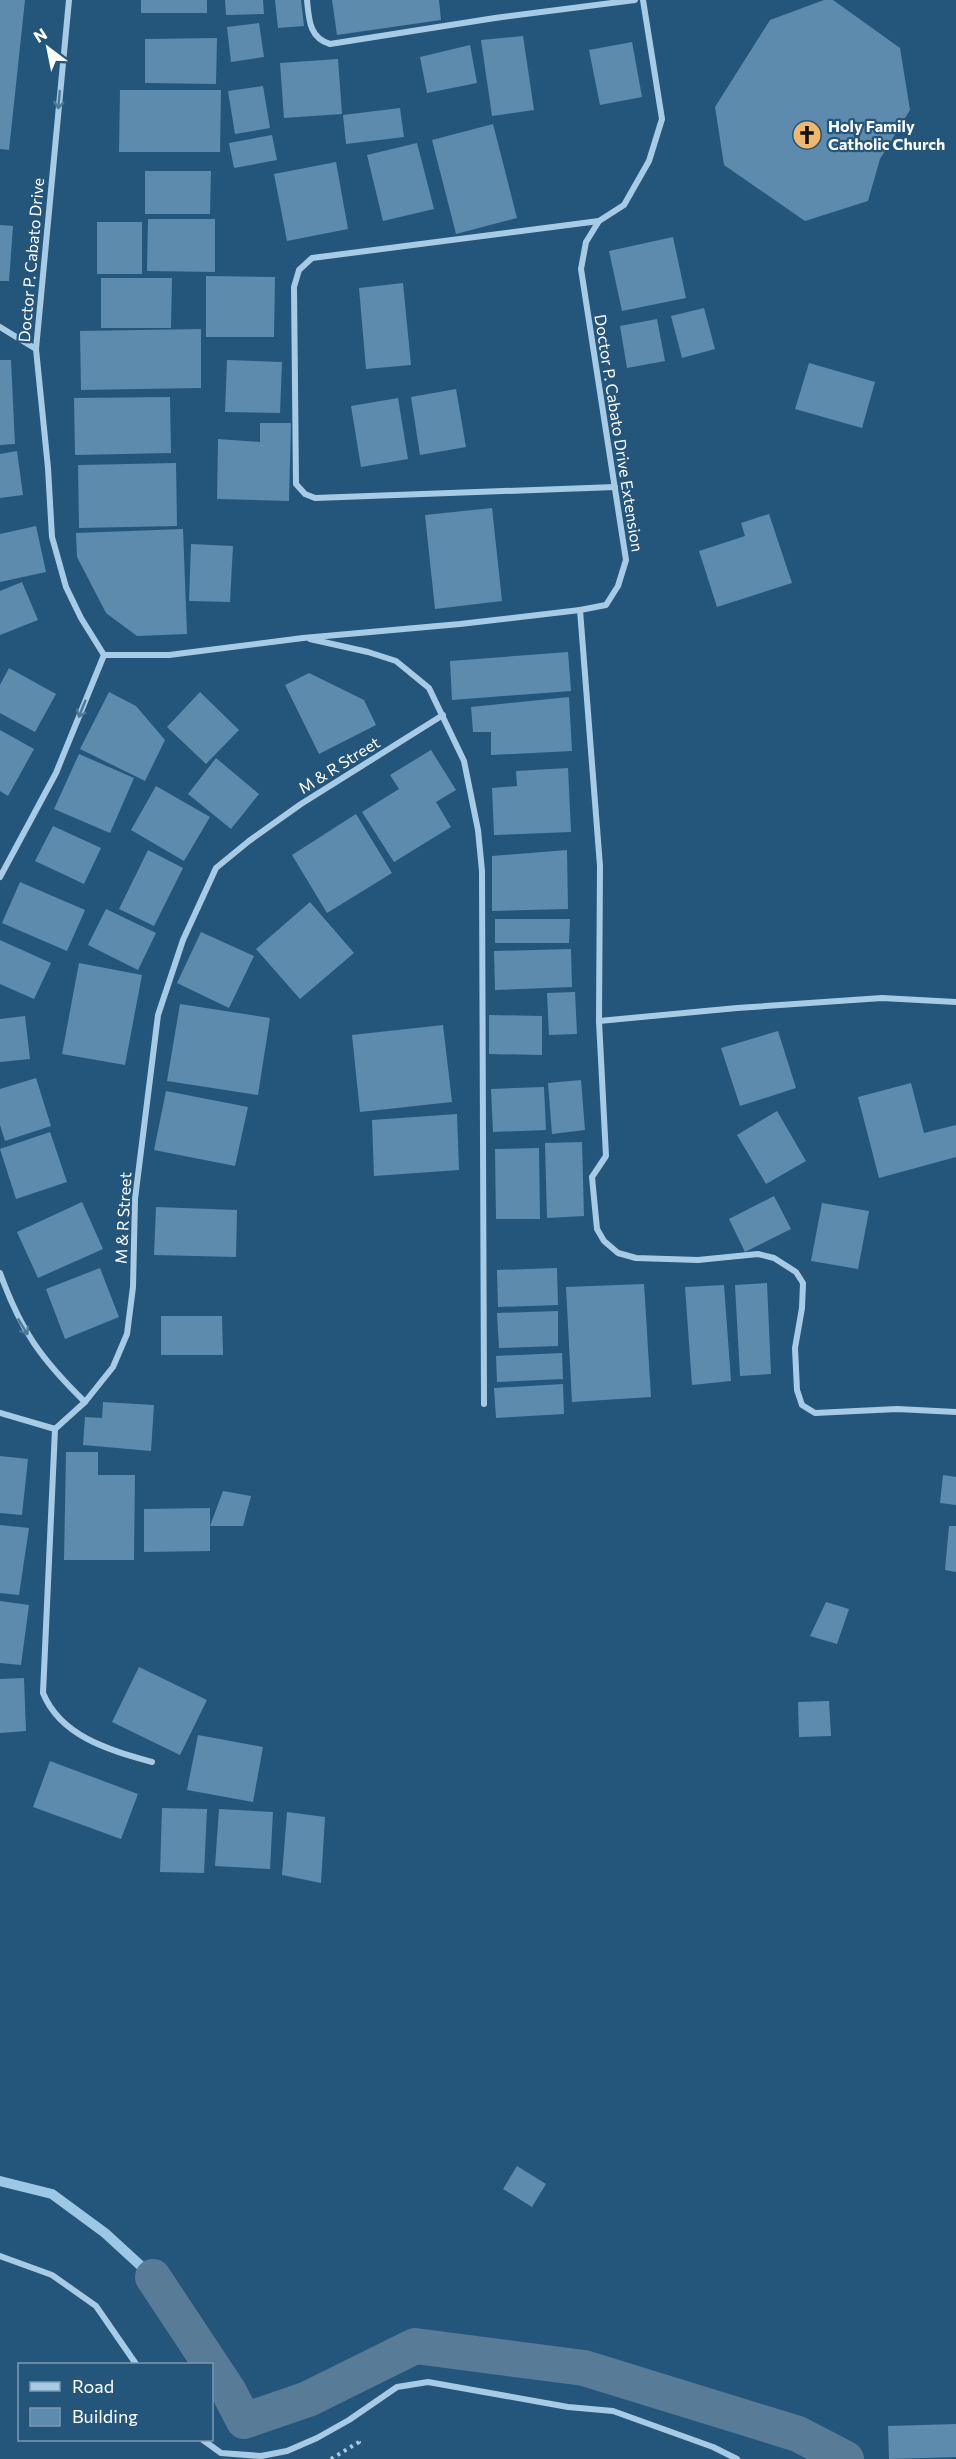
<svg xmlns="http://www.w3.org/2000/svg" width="956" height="2459" font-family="Commissioner,sans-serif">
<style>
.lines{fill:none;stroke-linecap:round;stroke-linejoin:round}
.stream{stroke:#9cc8e6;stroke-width:10}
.canal{stroke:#587c97;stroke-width:36}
.building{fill:#5d8bad}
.path{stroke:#a8cbe5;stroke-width:4;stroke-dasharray:3 4.5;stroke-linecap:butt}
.minor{stroke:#a8cbe5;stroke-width:6}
.oneway{stroke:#4c789b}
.labels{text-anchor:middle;stroke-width:4.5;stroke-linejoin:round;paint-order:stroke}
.poi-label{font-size:16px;font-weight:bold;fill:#fff;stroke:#24557b;text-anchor:start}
.street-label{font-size:16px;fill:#fff;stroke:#24557b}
</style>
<rect width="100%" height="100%" fill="#24557b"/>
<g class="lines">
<polyline class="stream" points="0,2181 52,2194 105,2233 153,2277"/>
<polyline class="canal" points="153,2277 229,2392 244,2421 308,2399 415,2346 584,2368 798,2434 846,2459"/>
</g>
<g class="building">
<polygon points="0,0 25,0 9,150 0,149"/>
<rect x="141" y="0" width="66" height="13"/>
<polygon points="225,0 263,0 264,14 226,15"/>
<polygon points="275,0 301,0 304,26 278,28"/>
<polygon points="332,0 439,0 441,20 337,35"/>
<polygon points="824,0 833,0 900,48 910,110 880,159 868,201 805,221 724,165 715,107 770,20"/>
<polygon points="259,23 264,57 231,62 227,27"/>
<polygon points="523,36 534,110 492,116 481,40"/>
<polygon points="217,38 216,84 145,83 145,39"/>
<polygon points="632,42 642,97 600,105 589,50"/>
<polygon points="470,45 477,83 427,93 420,57"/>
<polygon points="338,59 342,114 284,118 280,63"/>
<polygon points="263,86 270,128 235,134 228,91"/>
<polygon points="120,90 221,90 220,152 119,152"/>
<polygon points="400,108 404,137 346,144 343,115"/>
<polygon points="493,124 517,218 456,234 432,140"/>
<polygon points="272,135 277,160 234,168 229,143"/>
<polygon points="417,143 434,209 383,221 367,155"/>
<polygon points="336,162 348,229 287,241 274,174"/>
<polygon points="145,171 211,171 210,214 145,214"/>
<polygon points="148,219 215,219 215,272 147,271"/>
<rect x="97" y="222" width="45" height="52"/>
<polygon points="0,225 13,226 9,281 0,281"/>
<polygon points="673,237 686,298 622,311 609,251"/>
<polygon points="206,276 275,277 274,337 206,337"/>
<polygon points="101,278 172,278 171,328 101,328"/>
<polygon points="403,283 411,365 366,369 359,288"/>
<polygon points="704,308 715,349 682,358 671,316"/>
<polygon points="657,319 665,361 627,368 620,326"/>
<polygon points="201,329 201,388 81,390 80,331"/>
<polygon points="0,360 11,360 15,444 0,445"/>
<polygon points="227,360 282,362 280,413 225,412"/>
<polygon points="809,363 875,382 862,428 795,409"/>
<polygon points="456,389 466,447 420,455 411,397"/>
<polygon points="170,397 171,453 75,455 74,398"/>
<polygon points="398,398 408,459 361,467 351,406"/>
<polygon points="260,423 291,423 289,501 217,499 218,439 260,442"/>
<polygon points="17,451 23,495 0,498 0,454"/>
<polygon points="176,463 177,526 79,528 78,465"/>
<polygon points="492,508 502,601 435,609 425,515"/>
<polygon points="769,514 792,583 717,607 699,551 745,536 741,523"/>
<polygon points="36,526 46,572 0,582 0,534"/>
<polygon points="183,529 187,634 137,636 106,613 77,557 76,533"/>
<polygon points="191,544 233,546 230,602 189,601"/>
<polygon points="22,582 38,620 0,635 0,591"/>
<polygon points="568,652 571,691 452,700 450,661"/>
<polygon points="9,668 56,694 35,732 0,713 0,685"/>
<polygon points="309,673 364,700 376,725 319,754 285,685"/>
<polygon points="109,692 136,706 165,740 145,781 80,749"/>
<polygon points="200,692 239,730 206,764 167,727"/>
<polygon points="569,697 572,751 491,755 491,732 473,732 471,707"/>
<polygon points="0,730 34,749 8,796 0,791"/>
<polygon points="431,750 456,790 436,802 451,827 394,862 362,812 399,789 390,775"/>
<polygon points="79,754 134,778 110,833 54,809"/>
<polygon points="216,758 259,794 231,829 188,794"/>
<polygon points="568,768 571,832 494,835 492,788 517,786 516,771"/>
<polygon points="156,786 210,817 184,861 131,830"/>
<polygon points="356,814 392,873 327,913 292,855"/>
<polygon points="53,826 101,848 84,884 35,861"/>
<polygon points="148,850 183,868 154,926 119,909"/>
<polygon points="567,850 568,909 492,911 492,856"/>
<polygon points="20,882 85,910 67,951 2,923"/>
<polygon points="310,902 354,953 300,999 256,949"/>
<polygon points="106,909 156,933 138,970 88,945"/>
<polygon points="495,919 570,919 569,943 495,943"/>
<polygon points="201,932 254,956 229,1008 177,983"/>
<polygon points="0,940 51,963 34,999 0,984"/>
<polygon points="571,949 572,987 495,990 494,951"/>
<polygon points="79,963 142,975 125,1065 62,1054"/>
<polygon points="575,992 577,1034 549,1035 547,993"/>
<polygon points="180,1004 270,1018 258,1095 167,1081"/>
<polygon points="489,1015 542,1016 542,1055 489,1054"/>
<polygon points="25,1016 30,1059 0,1062 0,1019"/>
<polygon points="443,1025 452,1102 360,1112 352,1035"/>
<polygon points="778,1031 796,1088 740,1106 721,1048"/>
<polygon points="36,1078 51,1126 5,1141 0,1125 0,1089"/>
<polygon points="581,1080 585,1130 552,1134 548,1083"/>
<polygon points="911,1083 924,1133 956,1125 956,1157 879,1178 858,1097"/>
<polygon points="544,1087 546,1130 493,1132 491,1089"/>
<polygon points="166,1091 248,1107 235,1166 154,1150"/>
<polygon points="777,1111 806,1161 766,1184 737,1135"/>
<polygon points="457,1114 459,1170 374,1176 372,1120"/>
<polygon points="50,1132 67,1182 16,1199 0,1149"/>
<polygon points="582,1142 584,1216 547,1218 545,1143"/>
<polygon points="539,1148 540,1219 496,1219 495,1149"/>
<polygon points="774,1196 791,1229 745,1252 729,1219"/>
<polygon points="82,1202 103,1249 38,1278 17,1232"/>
<polygon points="822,1203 869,1211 858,1269 811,1261"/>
<polygon points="156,1207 237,1210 236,1257 154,1255"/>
<polygon points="100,1268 119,1317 65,1339 46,1289"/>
<polygon points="557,1268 558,1305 498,1307 497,1270"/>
<polygon points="767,1283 771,1374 740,1376 735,1285"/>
<polygon points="644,1284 651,1397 572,1402 566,1287"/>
<polygon points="724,1285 731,1381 692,1385 685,1287"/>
<polygon points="558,1311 558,1346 499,1348 497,1313"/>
<polygon points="161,1316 222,1316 223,1355 161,1355"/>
<polygon points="562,1353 563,1379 497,1382 496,1356"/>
<polygon points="563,1384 564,1414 496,1418 494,1388"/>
<polygon points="103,1402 154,1405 151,1451 83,1445 85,1417 102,1418"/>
<polygon points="66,1452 98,1452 98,1475 135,1475 134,1560 64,1560"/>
<polygon points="0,1456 28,1459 22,1515 0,1513"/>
<polygon points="943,1475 956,1477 956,1505 940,1503"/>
<polygon points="223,1491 251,1496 243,1526 210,1526"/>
<polygon points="210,1508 210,1551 144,1552 144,1509"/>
<polygon points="0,1525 29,1528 19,1595 0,1593"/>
<polygon points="949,1526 956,1526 956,1572 945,1570"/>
<polygon points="0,1601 29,1605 21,1665 0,1663"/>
<polygon points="826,1602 849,1609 837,1644 810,1636"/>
<polygon points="139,1667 207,1700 180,1755 112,1722"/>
<polygon points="24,1678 26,1731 0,1733 0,1679"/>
<polygon points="829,1701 831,1736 799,1737 798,1702"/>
<polygon points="198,1735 263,1747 253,1802 187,1790"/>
<polygon points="50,1761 138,1794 121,1839 33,1807"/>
<polygon points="162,1808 207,1809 204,1873 160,1872"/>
<polygon points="219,1809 273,1812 270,1869 215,1866"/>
<polygon points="287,1812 325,1817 321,1883 282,1875"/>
<polygon points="517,2166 546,2184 532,2207 503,2189"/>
<polygon points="956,2424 956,2457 889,2459 888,2426"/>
</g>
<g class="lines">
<polyline class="path" points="331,2459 359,2442 357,2438"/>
<g class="minor">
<polyline points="69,0 36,349 48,468 52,537 66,587 81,618 104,655"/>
<path d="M307 0C309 19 309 38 330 44L495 18 635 0"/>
<polyline points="599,221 312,258 299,270 294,287 296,484 305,494 315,498 615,487"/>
<polyline points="0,327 36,349"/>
<polyline points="580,610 600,866 599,1021 606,1156 592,1177 597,1229 604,1241 618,1253 636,1258 698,1260 758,1254 774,1258 796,1272 803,1283 802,1308 795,1348 797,1390 802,1405 815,1413 897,1409 956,1412"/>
<polyline points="310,639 368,652 396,661 429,688 464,761 478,830 482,871 484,1404"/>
<polyline points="104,655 169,655 303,638 460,624 580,610 606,605 618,586 626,560 581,269 586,242 599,221 624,205 649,161 662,119 643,0"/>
<polyline points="0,877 56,773 104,655"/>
<polyline points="599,1021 737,1008 882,998 956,1002"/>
<path d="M0 1273C21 1331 41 1359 85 1402"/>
<polyline points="0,1413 55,1429"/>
<path d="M152 1762C110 1750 61 1737 43 1693L55 1429 85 1402 113 1367 127 1334 133 1287 135 1199 158 1015 183 940 216 868 249 841 301 804 443 715"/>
<polyline points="0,2256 52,2275 96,2306 136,2364"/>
<polyline points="203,2440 221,2453 261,2456 287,2451 317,2438 349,2420 397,2387 428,2382 568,2407 613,2411 713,2447 737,2459"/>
</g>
</g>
<defs><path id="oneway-shaft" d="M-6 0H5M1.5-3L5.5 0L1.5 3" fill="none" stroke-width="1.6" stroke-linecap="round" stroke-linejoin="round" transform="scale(1.5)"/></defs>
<g class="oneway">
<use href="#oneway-shaft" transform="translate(59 100) rotate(95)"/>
<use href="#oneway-shaft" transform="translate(82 709) rotate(112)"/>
<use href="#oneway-shaft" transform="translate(23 1327) rotate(59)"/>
</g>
<defs>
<g id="church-disc" transform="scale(1.5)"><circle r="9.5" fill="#efb86c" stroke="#24557b"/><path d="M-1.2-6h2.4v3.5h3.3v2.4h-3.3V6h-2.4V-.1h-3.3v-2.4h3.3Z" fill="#111"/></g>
</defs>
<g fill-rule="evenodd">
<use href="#church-disc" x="807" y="135"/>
</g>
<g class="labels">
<g class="poi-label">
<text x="828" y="132">Holy Family<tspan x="828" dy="18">Catholic Church</tspan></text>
</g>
<g class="street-label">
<text transform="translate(31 260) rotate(-85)" y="6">Doctor P. Cabato Drive</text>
<text transform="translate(619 433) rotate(81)" y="6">Doctor P. Cabato Drive Extension</text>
<text transform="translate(339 765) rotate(-32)" y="6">M &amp; R Street</text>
<text transform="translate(123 1218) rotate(-87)" y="6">M &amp; R Street</text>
</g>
</g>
<rect x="18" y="2363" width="195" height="78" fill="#24557b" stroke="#7c99b0" stroke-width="1.5"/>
<rect x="30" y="2382" width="30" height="9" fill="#a8cbe5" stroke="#7c99b0" stroke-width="1.5"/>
<text x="72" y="2393" font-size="18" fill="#ffffff">Road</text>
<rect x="30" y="2408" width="30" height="18" fill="#5d8bad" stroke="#7c99b0" stroke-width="1.5"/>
<text x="72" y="2423" font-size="18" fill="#ffffff">Building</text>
<g transform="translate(48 48) rotate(328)" stroke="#24557b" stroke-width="4.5" paint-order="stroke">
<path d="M0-4.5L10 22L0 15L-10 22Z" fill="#ffffff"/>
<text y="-9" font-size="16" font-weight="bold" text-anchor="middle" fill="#ffffff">N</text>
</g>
</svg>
